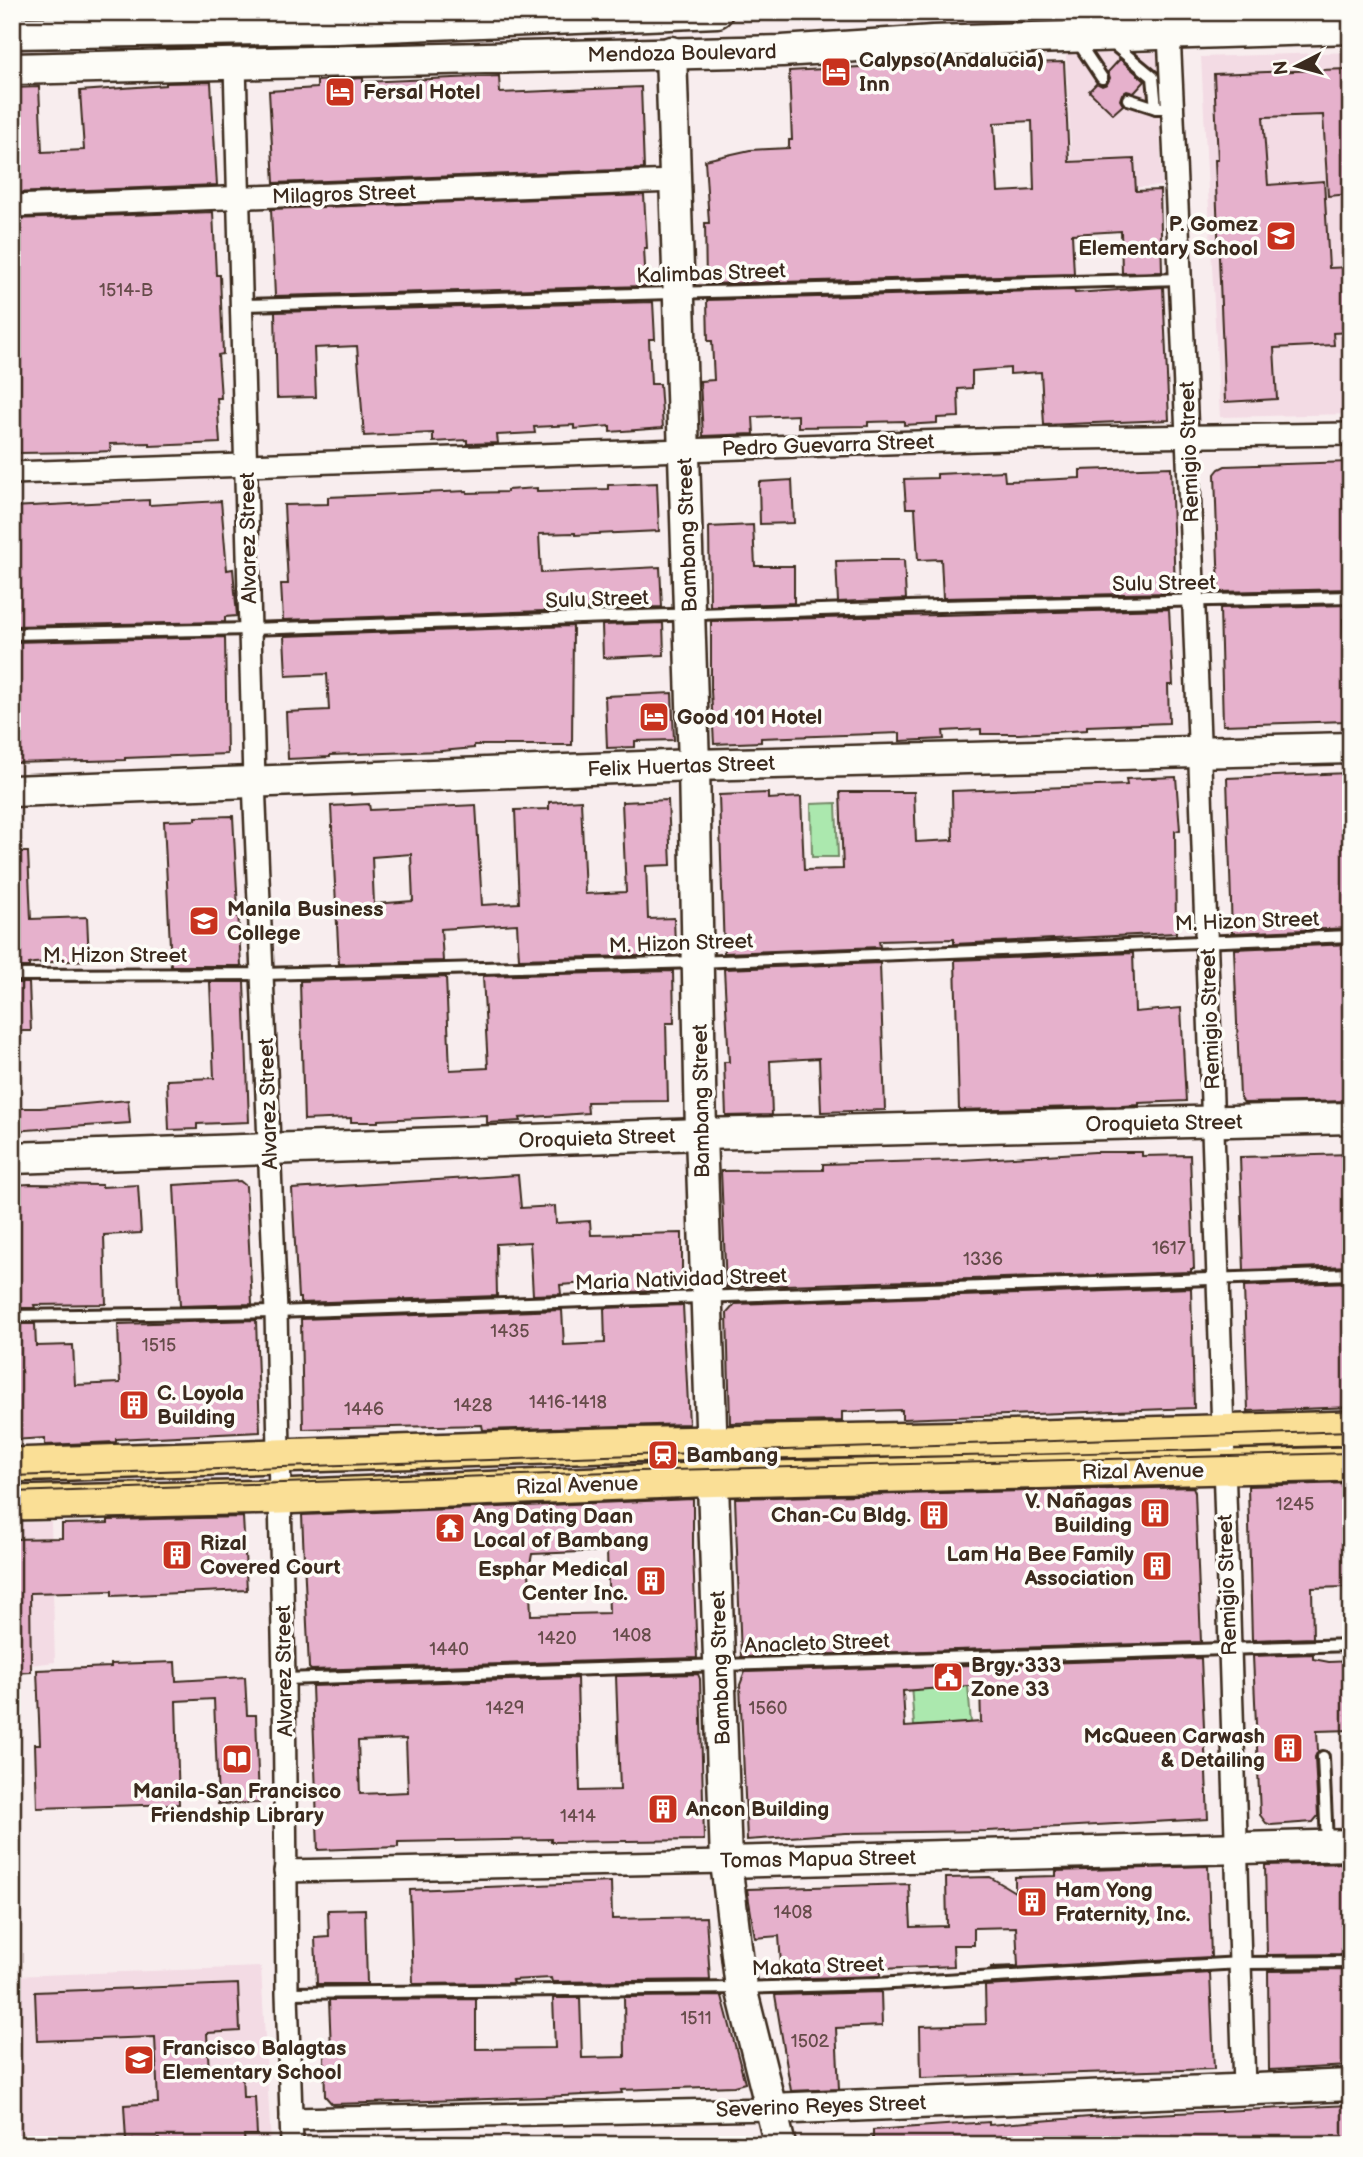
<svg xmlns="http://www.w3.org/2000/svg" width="1363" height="2157" font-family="'Balsamiq Sans',sans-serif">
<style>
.built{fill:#f3dbe4}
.green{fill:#abe8ae;stroke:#738966;stroke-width:2}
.building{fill:#e6b1cc;stroke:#3b2a1e;stroke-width:2;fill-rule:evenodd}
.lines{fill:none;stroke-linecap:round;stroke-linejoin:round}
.lane-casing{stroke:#3b2a1e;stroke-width:16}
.street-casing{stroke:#3b2a1e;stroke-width:26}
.secondary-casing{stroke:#3b2a1e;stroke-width:35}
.primary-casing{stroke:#3b2a1e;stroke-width:38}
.lane{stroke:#fdfcf7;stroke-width:10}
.street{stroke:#fdfcf7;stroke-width:21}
.secondary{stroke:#fdfcf7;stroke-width:30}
.primary{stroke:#fadf96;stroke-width:33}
.tram{stroke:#3b2a1e;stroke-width:2}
.labels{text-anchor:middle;stroke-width:7;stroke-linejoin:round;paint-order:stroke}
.number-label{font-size:18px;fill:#664c4a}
.street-label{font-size:21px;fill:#3b2a1e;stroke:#fdfcf7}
.poi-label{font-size:21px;font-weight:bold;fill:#3b2a1e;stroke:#fdfcf7;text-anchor:start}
</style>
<rect width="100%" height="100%" fill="#f8edee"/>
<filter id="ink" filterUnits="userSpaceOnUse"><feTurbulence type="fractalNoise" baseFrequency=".0143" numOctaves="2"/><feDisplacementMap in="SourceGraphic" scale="14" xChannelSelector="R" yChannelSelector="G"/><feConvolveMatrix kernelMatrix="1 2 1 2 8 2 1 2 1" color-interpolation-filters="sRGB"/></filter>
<g filter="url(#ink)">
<g class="built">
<polygon points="1157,52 1162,186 1073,191 1066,54"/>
<polygon points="1351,52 1351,414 1220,417 1201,57"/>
<polygon points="51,1522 55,1662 31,1665 30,1672 12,1673 12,1523"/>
<polygon points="261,1967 271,2145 12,2145 12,1976"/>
</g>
<g class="green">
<polygon points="836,803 838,857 812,857 811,804"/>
<polygon points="910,1670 929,1689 968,1686 971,1723 914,1726"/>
</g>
<g class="building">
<path d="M924 59V63L991 60V64L1064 62 1069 162 1134 159 1136 191 1160 190 1162 272 1122 273 1121 231 1072 234 1074 274 706 284 705 223H709L705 160 750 150 789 148V140H792L789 71 896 65V61ZM1032 121 1034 190 998 192 994 123Z"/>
<polygon points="1120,59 1145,81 1134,93 1127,91 1122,94 1120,100 1123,105 1113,114 1089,91 1097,83 1102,86 1107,84 1110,78 1108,72"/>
<polygon points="1347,69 1351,194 1328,196 1323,115 1263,117 1268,185 1324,181 1329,268 1351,267 1351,332 1333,333 1334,345 1274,348 1277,399 1225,402 1215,160 1218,160 1214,74"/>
<polygon points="499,76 500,93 641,87 644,169 274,183 269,91 317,88 317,81 363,78 363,82"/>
<polygon points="211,82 217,185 12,193 12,88 39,87 42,152 84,150 80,91 166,85 166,83"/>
<polygon points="644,195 647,248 644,248 646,286 275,296 271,209"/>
<polygon points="213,212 216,275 220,275 223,354 218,355 221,398 217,398 220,443 150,446 150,443 110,444 111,451 89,452 19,453 19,451 12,451 12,406 17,405 14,340 19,340 12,278 12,219"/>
<polygon points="1163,287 1169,420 1044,425 1041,372 1010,374 1010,368 972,371 972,388 958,389 959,417 937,418 937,423 904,425 904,421 868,422 868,426 798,427 798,415 753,417 754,434 703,436 700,381 714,380 712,341 708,341 707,300 1074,290 1075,293"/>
<polygon points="653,302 655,339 649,339 651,384 660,384 663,428 610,432 610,426 574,429 574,425 534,427 535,433 497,435 498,443 467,444 467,440 433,442 433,433 364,436 357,346 314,348 316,397 277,398 275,312"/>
<polygon points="1351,462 1351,589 1219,592 1215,474 1219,469 1225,466"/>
<polygon points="1171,467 1175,590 1168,590 1168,593 943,598 941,559 918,560 915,508 906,508 904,479 937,478 937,474 1004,471 1005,481 1040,480 1080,478 1080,470"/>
<polygon points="792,480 794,523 760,524 759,482"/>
<polygon points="657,483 659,531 575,535 575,533 539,534 541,573 660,567 662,607 283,620 281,584 288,584 284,505 328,504 328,497 467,491 467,493 507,492 507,490 537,488 537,491 576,490 608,489 608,485"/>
<polygon points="149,500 149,505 221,501 227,570 233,569 237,616 225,617 225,622 12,626 12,507"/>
<polygon points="753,525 755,566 794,566 794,603 710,606 709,527"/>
<polygon points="871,560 904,560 906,599 838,602 836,561"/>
<polygon points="1351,605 1351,619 1343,619 1347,721 1223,725 1220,608"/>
<polygon points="1169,609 1173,685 1168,685 1169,723 1087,726 1087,730 1019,734 981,734 981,729 943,731 944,739 900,741 900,733 761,738 761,742 714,744 711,691 711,621"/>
<polygon points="663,623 664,655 603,658 602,625"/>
<polygon points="573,626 572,745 474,745 474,748 441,751 330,755 330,757 288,759 286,712 329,710 327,674 286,676 284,636"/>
<polygon points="225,637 227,754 125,758 125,760 12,763 12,642"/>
<polygon points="672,693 674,740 635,741 635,747 607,748 605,696"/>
<polygon points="1348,773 1351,824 1351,928 1232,933 1227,778"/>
<polygon points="1176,777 1180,830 1175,831 1176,933 954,944 954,939 879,941 880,947 724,953 719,795 768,793 768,799 801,797 804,870 843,869 840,792 914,792 916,842 953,840 952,791 1127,785 1126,779"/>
<path d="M581 800 585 894 626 892 622 802 668 800 671 865 646 866 648 919 674 918 675 945H672V955L519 959 517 924 441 929 443 961 339 964 331 806 369 804 370 810 476 805 482 905 519 903 515 810 549 809V802ZM411 854 413 901 374 904 372 857Z"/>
<polygon points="233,816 241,966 171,966 164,821 196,820 196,817"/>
<polygon points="12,852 28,852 31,919 87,917 89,960 34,963 29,964 29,967 12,967"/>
<polygon points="1351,944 1351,1101 1244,1103 1240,1097 1234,949"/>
<polygon points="1133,953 1135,1012 1181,1008 1186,1101 1139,1103 1139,1105 1122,1106 959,1110 955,960"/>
<polygon points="880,963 885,1110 821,1112 819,1058 770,1061 772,1115 726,1116 724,1062 729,1062 724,969"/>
<polygon points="673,971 674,1023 666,1023 668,1101 587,1102 588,1113 520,1118 521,1121 487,1123 487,1115 378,1120 378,1122 351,1122 351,1118 304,1120 300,981 446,977 450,1070 488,1068 483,976"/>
<polygon points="210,982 244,982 249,1122 197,1124 197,1129 169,1130 167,1080 214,1078"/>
<polygon points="12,983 29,983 31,1031 12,1031"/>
<polygon points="128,1100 130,1123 12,1131 12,1108 40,1108"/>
<polygon points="1095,1152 1142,1152 1142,1156 1190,1155 1194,1269 1191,1269 1191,1272 726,1287 721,1171 823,1170 823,1164 962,1160"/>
<polygon points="1351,1154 1351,1266 1244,1270 1240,1157"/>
<polygon points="518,1175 521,1208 555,1206 556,1223 590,1221 591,1235 682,1233 682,1290 604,1293 603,1282 560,1285 561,1294 533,1295 530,1242 496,1244 497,1296 300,1303 300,1298 298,1298 292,1189"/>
<polygon points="240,1181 246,1186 252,1304 180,1306 174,1185"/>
<polygon points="30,1184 102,1185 102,1187 138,1185 141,1233 104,1235 106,1304 34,1305 35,1308 12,1308 12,1185"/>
<polygon points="1351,1282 1351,1407 1248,1411 1244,1286"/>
<polygon points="1191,1288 1194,1408 902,1419 902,1410 842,1412 842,1421 730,1423 727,1313 735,1304"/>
<polygon points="683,1305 689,1424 483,1430 482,1425 303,1429 301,1319 562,1310 564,1345 605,1343 604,1308"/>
<polygon points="256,1320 260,1432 116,1439 116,1442 45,1445 45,1438 12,1440 12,1324 35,1324 36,1346 73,1345 75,1385 120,1383 118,1324"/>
<polygon points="1351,1483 1351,1529 1344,1529 1346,1587 1312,1588 1313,1638 1252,1640 1248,1486"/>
<polygon points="1193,1487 1195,1492 1201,1642 741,1657 735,1498"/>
<path d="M693 1499V1553L697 1658 311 1670 309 1668 302 1515ZM607 1551 609 1613 531 1615 529 1570 532 1554Z"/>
<polygon points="243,1517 247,1590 112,1596 112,1591 30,1593 31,1672 12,1673 12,1539 62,1538 62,1524 108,1523 108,1520"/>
<polygon points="1313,1654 1313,1659 1329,1662 1351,1661 1351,1730 1317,1731 1318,1751 1315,1757 1318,1816 1313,1822 1271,1825 1266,1823 1260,1815 1253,1656"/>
<path d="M1201 1658 1208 1819 987 1831 846 1833 747 1840 740 1685 745 1672ZM980 1685 981 1722 905 1727 903 1691Z"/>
<polygon points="175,1662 176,1681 245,1677 247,1715 256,1715 259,1803 218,1804 214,1699 176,1701 179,1804 37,1808 35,1744 40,1744 37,1670 111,1667 111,1664"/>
<path d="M698 1674 700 1679 704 1840 551 1842V1839L398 1842V1847L318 1850 312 1686 577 1678 580 1791 620 1790 616 1676ZM406 1739 408 1792 360 1794 358 1741Z"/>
<polygon points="1351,1863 1351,1954 1267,1955 1265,1865"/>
<polygon points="1208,1866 1211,1957 991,1969 991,1967 1018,1966 1016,1927 974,1928 974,1945 953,1945 954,1966 880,1969 880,1976 876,1976 782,1979 779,1936 755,1938 747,1889 909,1884 911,1927 947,1926 946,1878 990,1877 1015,1892 1015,1877 1056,1876 1056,1871"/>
<polygon points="611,1882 612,1919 706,1917 710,1980 552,1982 551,1978 512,1980 513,1983 413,1984 410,1890"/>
<polygon points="365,1909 367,1984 317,1984 315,1938 329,1937 328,1910"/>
<polygon points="1351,1970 1351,2066 1269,2070 1268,1971"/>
<polygon points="1210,1973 1214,2069 921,2078 920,2026 986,2024 985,1986"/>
<polygon points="238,1984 240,2031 207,2033 209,2074 242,2072 243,2097 255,2097 257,2135 244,2135 245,2145 159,2145 159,2139 126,2140 124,2105 158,2103 155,2037 37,2041 35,1992"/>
<polygon points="881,1992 882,2026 836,2028 839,2089 791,2091 775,1995"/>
<polygon points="722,1996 745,2083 734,2086 621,2090 622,2093 544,2097 369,2103 332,2104 325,2096 324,2057 331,2049 329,2000 476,1999 476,2049 555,2048 553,1998 580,1998 582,2058 625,2057 624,1997"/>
<polygon points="1351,2105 1351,2140 1275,2145 873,2145 873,2130 989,2122 989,2125 1090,2117"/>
</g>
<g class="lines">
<g class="lane-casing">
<g id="lane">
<polyline points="1076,39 1102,78"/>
<polyline points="1112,43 1153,77 1156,108"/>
<polyline points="1128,99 1156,108 1162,108"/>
<polyline points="242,305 1181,279"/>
<polyline points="12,634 250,629 939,606 1351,597"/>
<polyline points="12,975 262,974 698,962 1351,936"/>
<polyline points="12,1316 276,1312 1351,1274"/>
<polyline points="284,1679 1351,1645"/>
<polyline points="1323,1757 1327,1843"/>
<polyline points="287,1993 741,1988 876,1984 1240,1963 1351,1962"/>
</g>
</g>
<g class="street-casing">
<g id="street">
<path d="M1169 34C1202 718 1222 1403 1244 2087"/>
<polyline points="235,64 254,781 276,1312 284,1679 287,1993 292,2145"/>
<polyline points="12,206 675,181"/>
<polyline points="12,473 1005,439 1351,434"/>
<polyline points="285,1871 726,1862"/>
<polyline points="291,2119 771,2109"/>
</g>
</g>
<g class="secondary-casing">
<g id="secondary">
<polyline points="12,33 337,28 717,12"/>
<polyline points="671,52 694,765 701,1134 726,1862 741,1988 780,2145"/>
<polyline points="12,69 782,51 933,41 1351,28"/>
<polyline points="12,791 694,765 1351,748"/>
<polyline points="12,1158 701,1134 1351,1118"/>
<polyline points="726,1862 1351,1845"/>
<polyline points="771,2109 1351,2085"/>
</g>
</g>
<g class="primary-casing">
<g id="primary">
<polyline points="12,1465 605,1445 1038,1437 1351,1428"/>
<polyline points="12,1503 280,1497 695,1480 1351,1464"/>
</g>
</g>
<use href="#lane" class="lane"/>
<use href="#street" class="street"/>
<use href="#secondary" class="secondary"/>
<use href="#primary" class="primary"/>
<g class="tram">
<polyline points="12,1476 1351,1431"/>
<polyline points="12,1492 670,1470 1351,1453"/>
</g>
</g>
</g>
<defs>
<g id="hotel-square" transform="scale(1.575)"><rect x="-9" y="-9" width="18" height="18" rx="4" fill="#c8321e" stroke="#fdfcf7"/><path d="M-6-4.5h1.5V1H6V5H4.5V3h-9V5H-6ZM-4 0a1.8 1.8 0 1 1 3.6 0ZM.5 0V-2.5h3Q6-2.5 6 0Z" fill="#fff"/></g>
<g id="school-square" transform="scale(1.575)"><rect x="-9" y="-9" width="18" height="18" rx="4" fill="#c8321e" stroke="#fdfcf7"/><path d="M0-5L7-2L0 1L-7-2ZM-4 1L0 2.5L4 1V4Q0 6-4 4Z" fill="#fff"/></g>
<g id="university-square" transform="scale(1.575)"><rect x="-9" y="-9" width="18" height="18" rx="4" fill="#c8321e" stroke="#fdfcf7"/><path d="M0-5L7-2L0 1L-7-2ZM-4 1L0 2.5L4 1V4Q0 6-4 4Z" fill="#fff"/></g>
<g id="building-square" transform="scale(1.575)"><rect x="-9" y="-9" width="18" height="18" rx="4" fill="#c8321e" stroke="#fdfcf7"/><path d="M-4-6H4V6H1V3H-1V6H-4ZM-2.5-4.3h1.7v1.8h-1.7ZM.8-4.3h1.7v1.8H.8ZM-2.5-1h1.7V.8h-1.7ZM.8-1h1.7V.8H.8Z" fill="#fff"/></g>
<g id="station-square" transform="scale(1.575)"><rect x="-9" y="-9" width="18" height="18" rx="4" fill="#c8321e" stroke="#fdfcf7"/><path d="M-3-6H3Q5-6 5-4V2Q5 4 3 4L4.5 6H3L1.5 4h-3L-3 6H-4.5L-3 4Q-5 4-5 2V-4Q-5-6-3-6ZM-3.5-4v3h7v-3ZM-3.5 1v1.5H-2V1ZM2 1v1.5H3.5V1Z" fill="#fff"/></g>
<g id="temple-square" transform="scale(1.575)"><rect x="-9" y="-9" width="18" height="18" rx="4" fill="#c8321e" stroke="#fdfcf7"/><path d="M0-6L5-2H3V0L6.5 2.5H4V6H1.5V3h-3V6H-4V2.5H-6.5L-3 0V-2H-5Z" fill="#fff"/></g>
<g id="civic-square" transform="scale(1.575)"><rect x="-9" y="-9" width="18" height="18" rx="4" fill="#c8321e" stroke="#fdfcf7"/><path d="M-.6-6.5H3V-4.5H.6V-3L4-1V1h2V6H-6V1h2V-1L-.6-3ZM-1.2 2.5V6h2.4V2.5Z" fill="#fff"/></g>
<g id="library-square" transform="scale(1.575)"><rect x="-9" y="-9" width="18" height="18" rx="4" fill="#c8321e" stroke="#fdfcf7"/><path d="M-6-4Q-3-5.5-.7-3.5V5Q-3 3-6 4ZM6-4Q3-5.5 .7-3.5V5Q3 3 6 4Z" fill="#fff"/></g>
</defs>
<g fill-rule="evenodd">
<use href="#hotel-square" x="836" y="72"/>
<use href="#hotel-square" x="340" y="92"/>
<use href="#school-square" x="1281" y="236"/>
<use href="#hotel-square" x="654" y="717"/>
<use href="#university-square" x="204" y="921"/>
<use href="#building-square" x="134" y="1405"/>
<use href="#station-square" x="663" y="1455"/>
<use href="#building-square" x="1155" y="1513"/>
<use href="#building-square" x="934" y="1515"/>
<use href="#temple-square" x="450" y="1528"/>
<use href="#building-square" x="177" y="1555"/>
<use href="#building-square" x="1157" y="1566"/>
<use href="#building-square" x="651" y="1581"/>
<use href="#civic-square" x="948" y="1677"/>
<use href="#building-square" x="1288" y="1748"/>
<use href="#library-square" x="237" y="1759"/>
<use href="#building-square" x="663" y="1809"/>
<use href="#building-square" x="1032" y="1902"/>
<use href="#school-square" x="139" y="2060"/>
</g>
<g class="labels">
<g class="number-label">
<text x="126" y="296">1514-B</text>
<text x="1169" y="1254">1617</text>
<text x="983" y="1265">1336</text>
<text x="510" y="1337">1435</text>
<text x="159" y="1351">1515</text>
<text x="568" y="1408">1416-1418</text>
<text x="473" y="1411">1428</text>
<text x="364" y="1415">1446</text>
<text x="1295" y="1510">1245</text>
<text x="632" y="1641">1408</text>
<text x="557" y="1644">1420</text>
<text x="449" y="1655">1440</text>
<text x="505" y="1714">1429</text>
<text x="768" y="1714">1560</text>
<text x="578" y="1822">1414</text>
<text x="793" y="1918">1408</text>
<text x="696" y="2024">1511</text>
<text x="810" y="2047">1502</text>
</g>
<g class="street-label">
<text transform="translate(682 53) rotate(-1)" y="7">Mendoza Boulevard</text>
<text transform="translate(344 194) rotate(-2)" y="7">Milagros Street</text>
<text transform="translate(711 273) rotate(-2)" y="7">Kalimbas Street</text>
<text transform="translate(828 445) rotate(-2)" y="7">Pedro Guevarra Street</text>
<text transform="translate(1189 452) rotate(-92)" y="7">Remigio Street</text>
<text transform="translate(687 535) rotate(-92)" y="7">Bambang Street</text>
<text transform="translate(248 538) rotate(-91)" y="7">Alvarez Street</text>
<text transform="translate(1164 583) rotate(-1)" y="7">Sulu Street</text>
<text transform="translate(597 599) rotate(-2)" y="7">Sulu Street</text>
<text transform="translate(681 766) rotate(-2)" y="7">Felix Huertas Street</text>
<text transform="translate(1247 921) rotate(-2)" y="7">M. Hizon Street</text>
<text transform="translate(681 943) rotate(-2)" y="7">M. Hizon Street</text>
<text x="115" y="962">M. Hizon Street</text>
<text transform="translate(1210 1019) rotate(-92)" y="7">Remigio Street</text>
<text transform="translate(701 1101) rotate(-91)" y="7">Bambang Street</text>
<text transform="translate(268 1104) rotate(-92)" y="7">Alvarez Street</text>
<text transform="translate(1164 1123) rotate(-1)" y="7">Oroquieta Street</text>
<text transform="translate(597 1138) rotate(-2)" y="7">Oroquieta Street</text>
<text transform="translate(681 1279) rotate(-2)" y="7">Maria Natividad Street</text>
<text transform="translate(1143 1471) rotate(-1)" y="7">Rizal Avenue</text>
<text transform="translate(577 1485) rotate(-2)" y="7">Rizal Avenue</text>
<text transform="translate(1227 1585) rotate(-92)" y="7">Remigio Street</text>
<text transform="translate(817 1643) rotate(-2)" y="7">Anacleto Street</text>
<text transform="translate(720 1668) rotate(-92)" y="7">Bambang Street</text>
<text transform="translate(284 1671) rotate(-91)" y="7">Alvarez Street</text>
<text transform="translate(818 1859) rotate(-1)" y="7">Tomas Mapua Street</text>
<text transform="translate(818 1966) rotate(-2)" y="7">Makata Street</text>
<text transform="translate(821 2106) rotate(-2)" y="7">Severino Reyes Street</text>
</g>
<g class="poi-label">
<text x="859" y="67">Calypso(Andalucia)<tspan x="859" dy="24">Inn</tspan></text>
<text x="363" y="99">Fersal Hotel</text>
<text x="1258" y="231" text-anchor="end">P. Gomez<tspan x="1258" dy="24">Elementary School</tspan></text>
<text x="677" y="724">Good 101 Hotel</text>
<text x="227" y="916">Manila Business<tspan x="227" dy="24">College</tspan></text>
<text x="157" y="1400">C. Loyola<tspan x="157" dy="24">Building</tspan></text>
<text x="686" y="1462">Bambang</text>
<text x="1132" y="1508" text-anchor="end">V. Nañagas<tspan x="1132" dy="24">Building</tspan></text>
<text x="911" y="1522" text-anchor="end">Chan-Cu Bldg.</text>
<text x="473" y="1523">Ang Dating Daan<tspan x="473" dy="24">Local of Bambang</tspan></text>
<text x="200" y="1550">Rizal<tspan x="200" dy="24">Covered Court</tspan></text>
<text x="1134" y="1561" text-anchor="end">Lam Ha Bee Family<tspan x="1134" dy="24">Association</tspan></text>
<text x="628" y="1576" text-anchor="end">Esphar Medical<tspan x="628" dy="24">Center Inc.</tspan></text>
<text x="971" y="1672">Brgy. 333<tspan x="971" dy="24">Zone 33</tspan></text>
<text x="1265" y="1743" text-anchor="end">McQueen Carwash<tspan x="1265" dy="24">&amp; Detailing</tspan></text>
<text x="237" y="1798" text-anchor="middle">Manila-San Francisco<tspan x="237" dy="24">Friendship Library</tspan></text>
<text x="686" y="1816">Ancon Building</text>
<text x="1055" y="1897">Ham Yong<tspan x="1055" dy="24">Fraternity, Inc.</tspan></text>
<text x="162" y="2055">Francisco Balagtas<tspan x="162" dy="24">Elementary School</tspan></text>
</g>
</g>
<rect width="1363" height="2157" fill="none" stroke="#fdfcf7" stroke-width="42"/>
<rect x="21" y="21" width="1321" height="2115" fill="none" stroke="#3b2a1e" stroke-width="2.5" filter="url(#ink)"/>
<g transform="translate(1297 66) rotate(264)" stroke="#fdfcf7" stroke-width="5" paint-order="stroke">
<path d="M0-5L12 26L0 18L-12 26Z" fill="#3b2a1e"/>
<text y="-10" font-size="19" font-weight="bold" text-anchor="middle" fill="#3b2a1e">N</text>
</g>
</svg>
